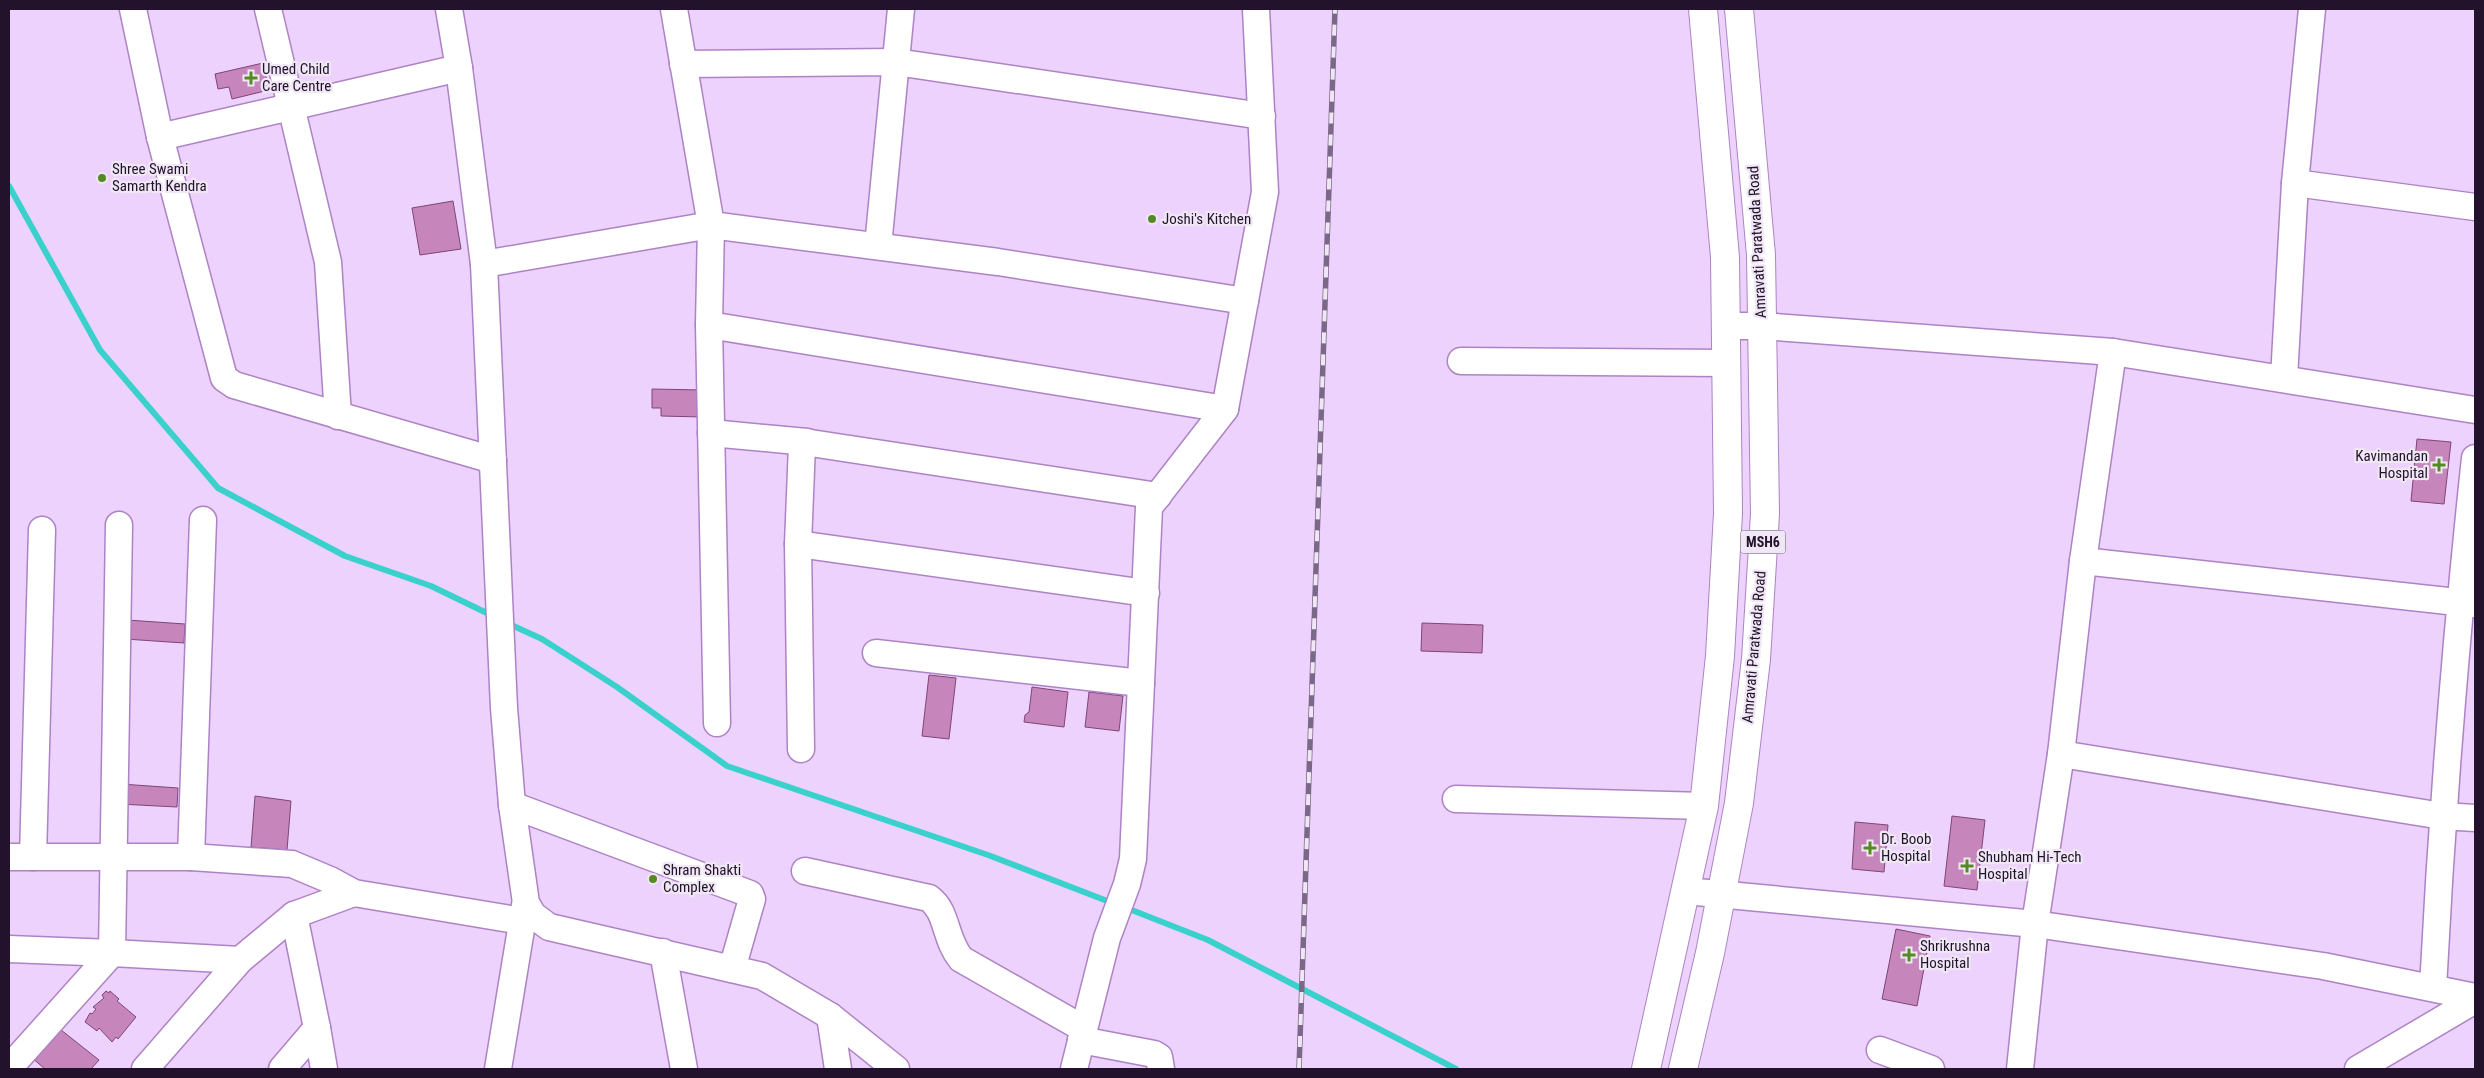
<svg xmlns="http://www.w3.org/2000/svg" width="2484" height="1078" font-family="'Roboto Condensed',sans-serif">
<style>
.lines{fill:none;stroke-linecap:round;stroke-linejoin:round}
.stream{stroke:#3ad1cd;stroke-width:6}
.building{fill:#c686bb;stroke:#7f4577}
.minor-casing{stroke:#ad83c5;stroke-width:29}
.major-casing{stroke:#ad83c5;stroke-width:30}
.minor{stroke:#fff;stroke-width:26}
.major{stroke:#fff;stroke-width:28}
.rail-casing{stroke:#7b6787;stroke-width:5.5}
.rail{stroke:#f0e7f5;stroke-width:4;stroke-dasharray:11;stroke-linecap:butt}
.poi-dot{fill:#558921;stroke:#f0e7f5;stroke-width:2}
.labels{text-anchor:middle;stroke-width:4.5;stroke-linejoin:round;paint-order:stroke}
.shield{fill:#f0e7f5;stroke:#605268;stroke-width:1}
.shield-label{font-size:14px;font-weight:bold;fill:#22122b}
.poi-label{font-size:15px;fill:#22122b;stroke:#f0e7f5;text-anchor:start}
.street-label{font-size:15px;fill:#22122b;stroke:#f0e7f5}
</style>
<rect width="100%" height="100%" fill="#ecd2fc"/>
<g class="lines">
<g class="stream">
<polyline points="9,186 100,350 218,488 345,556 431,586 493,616"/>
<polyline points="507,623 542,639 617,687 727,766 988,855 1115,904"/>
<polyline points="1124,907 1208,940 1456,1069"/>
</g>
</g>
<g class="building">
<polygon points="263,63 269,90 232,99 229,87 218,89 215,74"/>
<polygon points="453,201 461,249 420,255 412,208"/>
<polygon points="652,389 702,390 702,417 661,416 661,408 652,408"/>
<polygon points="2417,439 2451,442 2444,504 2411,501"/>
<polygon points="127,620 185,624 184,643 125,639"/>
<polygon points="1422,623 1483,625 1482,653 1421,651"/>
<polygon points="929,675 956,678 949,739 922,736"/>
<polygon points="1032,687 1068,692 1064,727 1024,722 1025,715 1029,712"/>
<polygon points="1089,692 1123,696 1119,731 1085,727"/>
<polygon points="121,784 178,788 177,807 119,804"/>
<polygon points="255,796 291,801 287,850 251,847"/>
<polygon points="1952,816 1985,820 1977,890 1944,886"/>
<polygon points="1855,822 1888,825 1884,872 1852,869"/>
<polygon points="1896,929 1930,936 1917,1006 1882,999"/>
<polygon points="106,991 109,993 110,991 119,999 117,1001 136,1017 118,1039 116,1037 112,1042 99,1028 97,1031 85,1022 90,1013 92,1014 96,1009 93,1007 104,998 102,995"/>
<polygon points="56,1026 99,1060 91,1069 45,1069 31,1057"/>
</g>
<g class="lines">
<g class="minor-casing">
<g id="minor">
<polyline points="133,9 160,137 224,378 234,385 493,460"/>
<polyline points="268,9 328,262 338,416"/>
<polyline points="449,9 459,68 484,264 504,708 512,805 526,903 533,915 549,927 762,976 830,1016 896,1069"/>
<polyline points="674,9 711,225 709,325 717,723"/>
<polyline points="683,64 896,62 1262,116"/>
<polyline points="160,137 459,68"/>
<polyline points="2295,183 2475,207"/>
<polyline points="878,246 901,9"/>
<polyline points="484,264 711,225 998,262 1245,301"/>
<polyline points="709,325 1225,409"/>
<polyline points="1726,326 1762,326 2113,352 2475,410"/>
<polyline points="1461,361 1726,363"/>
<polyline points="2284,378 2295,183 2312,9"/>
<polyline points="711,433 807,442"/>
<polyline points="798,544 1146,593"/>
<polyline points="2083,561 2475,604"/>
<polyline points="876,653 1141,683"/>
<polyline points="801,749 798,544 802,445 804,442 1158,496"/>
<polyline points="2061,754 2442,816 2475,818"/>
<polyline points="1456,799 1704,806"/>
<polyline points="512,805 750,894 752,899 732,969"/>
<polyline points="9,857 191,857 292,864 330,880 354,893 522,921"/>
<polyline points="33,857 42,530"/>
<polyline points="191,857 203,520"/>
<path d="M805 871 929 898C948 912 944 938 961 959L1084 1029"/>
<polyline points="1686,891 2035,924 2323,966 2475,997"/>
<polyline points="294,915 317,1028 324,1069"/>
<polyline points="9,949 112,953 119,525"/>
<polyline points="663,952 684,1069"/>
<path d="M2433 988C2442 811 2456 635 2475 458"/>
<polyline points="830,1016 838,1069"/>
<polyline points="1081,1040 1154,1054 1159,1057 1161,1069"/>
<polyline points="1880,1050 1931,1069"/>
<polyline points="9,1068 112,953 240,960"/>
<polyline points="145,1069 240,960 294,915 354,893"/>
<polyline points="282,1069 317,1028"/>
<polyline points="498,1069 525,905"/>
<polyline points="1074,1069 1107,938 1127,884 1133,859 1149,507 1225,409 1265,192 1256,9"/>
<polyline points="2020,1069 2035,924 2061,754 2083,561 2113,352"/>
<polyline points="2358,1069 2475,1000"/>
</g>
</g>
<g class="major-casing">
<g id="major">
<polyline points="1646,1069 1704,806 1720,656 1728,513 1725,257 1703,9"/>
<polyline points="1683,1069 1710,953 1739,803 1756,659 1765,514 1761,255 1739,9"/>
</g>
</g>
<use href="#minor" class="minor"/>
<use href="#major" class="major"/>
<g class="rail-casing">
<polyline id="rail" points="1299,1069 1335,9"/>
</g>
<use href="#rail" class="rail"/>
</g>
<g class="poi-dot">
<path d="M248.5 70.5h5v5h5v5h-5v5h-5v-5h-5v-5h5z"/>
<circle cx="102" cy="178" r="5"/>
<circle cx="1152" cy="219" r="5"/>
<path d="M2436.5 457.5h5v5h5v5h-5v5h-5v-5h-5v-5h5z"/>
<path d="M1867.5 840.5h5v5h5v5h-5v5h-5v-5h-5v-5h5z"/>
<path d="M1964.5 858.5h5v5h5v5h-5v5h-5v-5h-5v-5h5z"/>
<circle cx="653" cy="879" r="5"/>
<path d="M1906.5 947.5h5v5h5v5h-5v5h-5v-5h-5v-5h5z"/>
</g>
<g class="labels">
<rect class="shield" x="1740.5" y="530.5" width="45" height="23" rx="4"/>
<g class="shield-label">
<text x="1763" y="547">MSH6</text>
</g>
<g class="poi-label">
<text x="262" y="74">Umed Child<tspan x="262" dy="17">Care Centre</tspan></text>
<text x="112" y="174">Shree Swami<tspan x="112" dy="17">Samarth Kendra</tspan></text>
<text x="1162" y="224">Joshi's Kitchen</text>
<text x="2428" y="461" text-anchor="end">Kavimandan<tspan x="2428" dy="17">Hospital</tspan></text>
<text x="1881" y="844">Dr. Boob<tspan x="1881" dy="17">Hospital</tspan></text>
<text x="1978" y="862">Shubham Hi-Tech<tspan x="1978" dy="17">Hospital</tspan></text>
<text x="663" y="875">Shram Shakti<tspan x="663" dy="17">Complex</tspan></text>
<text x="1920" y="951">Shrikrushna<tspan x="1920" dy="17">Hospital</tspan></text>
</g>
<g class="street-label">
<text transform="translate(1757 242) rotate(-93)" y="5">Amravati Paratwada Road</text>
<text transform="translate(1754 647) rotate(-85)" y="5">Amravati Paratwada Road</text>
</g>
</g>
<rect width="2484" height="1078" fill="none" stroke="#22122b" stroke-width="20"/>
</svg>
